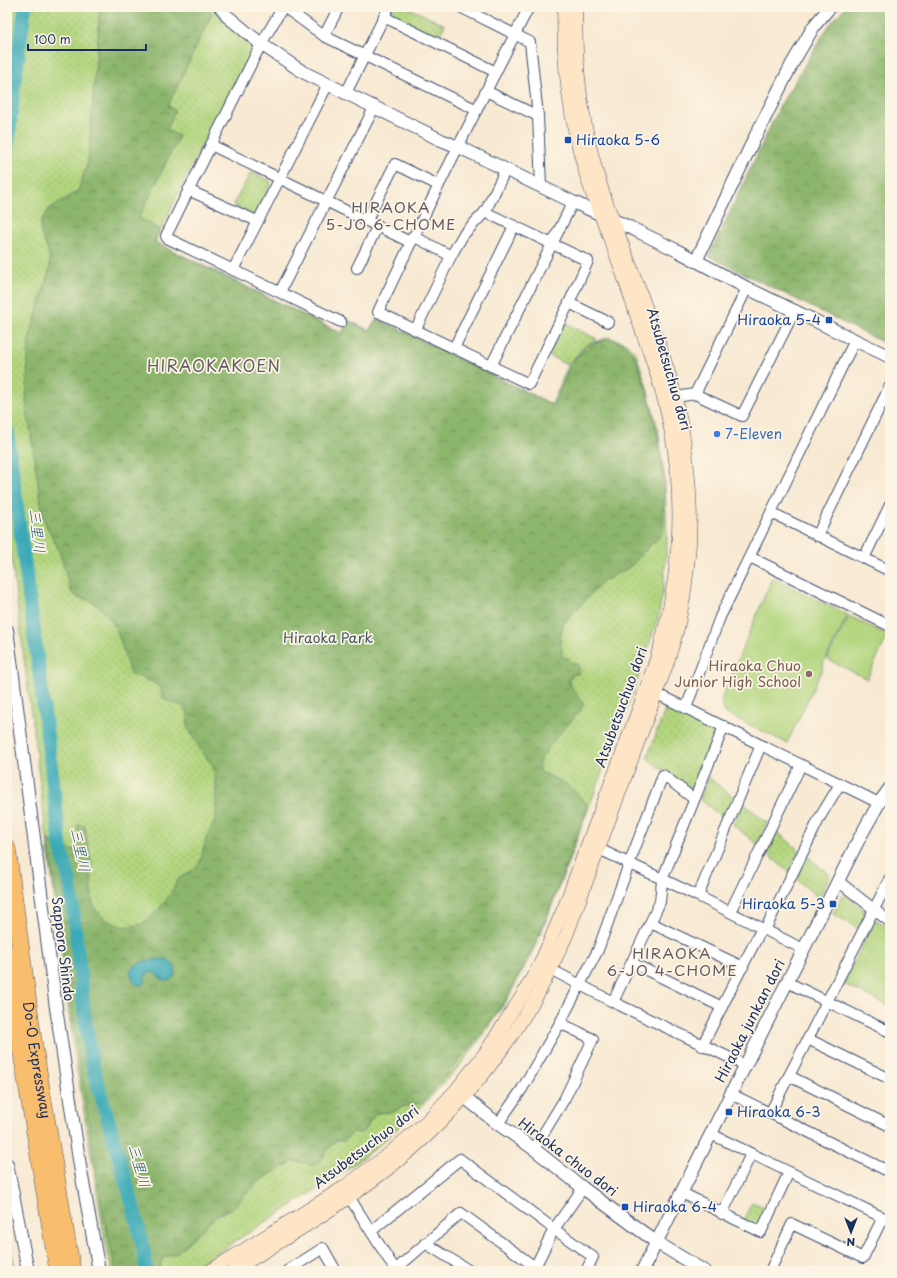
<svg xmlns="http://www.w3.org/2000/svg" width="897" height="1278" font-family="'Playpen Sans','Klee One',sans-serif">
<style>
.grass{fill:url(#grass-dots);stroke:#66826e}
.forest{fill:url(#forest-crowns);stroke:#547266}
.garden{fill:#b2d57e;stroke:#66826e}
.water{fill:#3aaab7;stroke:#2a6c8a}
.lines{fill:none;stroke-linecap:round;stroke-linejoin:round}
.river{stroke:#3aaab7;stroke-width:14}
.minor-casing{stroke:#3c4b6f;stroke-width:12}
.tertiary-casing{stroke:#3c4b6f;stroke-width:14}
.secondary-casing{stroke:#3c4b6f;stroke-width:14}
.motorway-casing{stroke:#3c4b6f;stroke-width:18}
.minor{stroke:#fff;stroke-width:10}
.tertiary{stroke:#fff;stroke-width:12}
.secondary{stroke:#fde5c5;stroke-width:13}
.motorway{stroke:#f9be6d;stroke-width:17}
.transit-dot{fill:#1a4fb4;stroke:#fcf5e5;stroke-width:1.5}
.shop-dot{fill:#3f7fe0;stroke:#fcf5e5;stroke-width:1.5}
.education-dot{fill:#8d6e63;stroke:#fcf5e5;stroke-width:1.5}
.labels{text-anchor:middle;stroke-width:3.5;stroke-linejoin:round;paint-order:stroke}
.transit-label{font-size:14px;fill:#164399;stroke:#fcf5e5;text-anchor:start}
.street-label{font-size:14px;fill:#1b2f5e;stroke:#fcf5e5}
.shop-label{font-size:14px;fill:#366cbe;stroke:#fcf5e5;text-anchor:start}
.park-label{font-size:14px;fill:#415866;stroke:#fcf5e5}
.education-label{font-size:14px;fill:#785e54;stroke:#fcf5e5;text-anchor:end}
.neighbourhood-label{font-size:15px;letter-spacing:1px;fill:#645c65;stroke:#fcf5e5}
.water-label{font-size:15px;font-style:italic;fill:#265a7d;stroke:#fcf5e5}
.quarter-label{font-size:16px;letter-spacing:1px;fill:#645c65;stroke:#fcf5e5}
</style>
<defs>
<pattern id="grass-dots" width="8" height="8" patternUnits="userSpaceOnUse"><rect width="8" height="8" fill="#b2d57e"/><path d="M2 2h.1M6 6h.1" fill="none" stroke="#98b76f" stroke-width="1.8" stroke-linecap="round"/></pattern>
<pattern id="forest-crowns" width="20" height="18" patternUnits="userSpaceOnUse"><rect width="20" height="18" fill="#8db66d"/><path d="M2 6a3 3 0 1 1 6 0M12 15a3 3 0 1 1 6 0" fill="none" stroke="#72945d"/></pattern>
</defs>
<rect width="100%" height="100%" fill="#fcf5e5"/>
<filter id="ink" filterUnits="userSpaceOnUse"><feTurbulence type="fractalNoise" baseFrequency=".025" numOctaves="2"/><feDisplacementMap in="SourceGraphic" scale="8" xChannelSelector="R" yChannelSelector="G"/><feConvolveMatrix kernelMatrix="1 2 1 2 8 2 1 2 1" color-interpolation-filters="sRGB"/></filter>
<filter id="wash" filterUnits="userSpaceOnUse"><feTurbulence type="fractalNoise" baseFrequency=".012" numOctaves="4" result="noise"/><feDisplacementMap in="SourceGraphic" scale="16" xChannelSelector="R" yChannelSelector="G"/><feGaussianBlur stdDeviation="0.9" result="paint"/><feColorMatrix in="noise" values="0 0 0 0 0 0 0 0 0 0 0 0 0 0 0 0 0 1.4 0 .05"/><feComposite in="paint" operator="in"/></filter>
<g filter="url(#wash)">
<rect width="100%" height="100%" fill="#f8e9d2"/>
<g class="grass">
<polygon points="7,7 213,7 221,17 255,44 210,141 205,139 155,242 342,333 348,320 369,330 377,319 380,320 552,404 568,366 585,347 595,342 609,337 626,343 636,353 646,384 658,429 665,480 667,543 664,583 659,615 639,675 546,921 534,949 507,1000 479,1041 460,1065 425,1103 381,1143 357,1162 324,1185 188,1271 112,1271 104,1235 73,1045 7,524"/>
<polygon points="395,7 407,7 445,25 438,38 393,17 392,13"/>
<polygon points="251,172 270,181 271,184 256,214 253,215 233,205"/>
<polygon points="565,323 597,339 584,347 567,365 548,355"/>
<polygon points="669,707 714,728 716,731 693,791 690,792 647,758 666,708"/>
<polygon points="708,777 733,797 725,820 700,799"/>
<polygon points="743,803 767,823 757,844 733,825"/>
<polygon points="775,830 799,850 789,872 765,852"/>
<polygon points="807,856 830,875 819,898 796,879"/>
<polygon points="842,895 847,896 865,911 866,914 859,929 833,914"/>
<polygon points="877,920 890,930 890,1006 843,984 874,922"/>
<polygon points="752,1202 771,1210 761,1232 742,1223"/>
<polygon points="7,1226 15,1269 16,1271 7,1271"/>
</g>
<g class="forest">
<path d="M100 7H208L212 13 168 106 175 110 167 130 179 136 139 218 159 229 154 242 342 335 348 321 369 331 377 320H380L553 406 570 367 576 357 595 343 609 339 624 344 635 356 645 385 657 431 664 481 663 531 659 538 649 546 631 566 601 583 564 623 560 638 563 658 567 657 570 662 578 665 580 672 577 674H573L568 681C572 689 578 695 583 703L581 710C571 722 543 750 539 763 539 766 539 769 541 772 563 782 571 785 587 805L586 812 546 919 533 947 506 999 477 1040 422 1103 402 1107 393 1112 376 1113 362 1133 353 1132 345 1141 336 1140 326 1152 319 1163 313 1165 295 1161 280 1168 259 1182 244 1195 234 1207 217 1215 178 1252 163 1258 159 1271H116L103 1214 76 1045 48 839 57 845 75 851C79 844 77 834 78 825L85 826 91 863 92 901 95 909 105 919 115 924 124 927 140 925 151 917 159 909 170 895 179 878 192 871 200 863 206 839 216 818V785L213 766 201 750 188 728V711L179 704 171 703 164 698 158 685 151 681 131 674 129 670C121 644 118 619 94 603 87 599 77 599 71 592L59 550 47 527 43 516 26 402 29 340 50 268 49 253 41 234V221L49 209 58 203 78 191 88 162Z"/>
<polygon points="845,7 890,7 890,346 709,256 781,104 828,27"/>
</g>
<g class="garden">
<polygon points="772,578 848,615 824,662 822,670 787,743 725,713 721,700"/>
<polygon points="849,616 888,635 867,679 827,659"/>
</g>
<path class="water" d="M158 959 169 960C171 963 174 965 175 969 177 976 171 983 164 980 159 979 158 974 153 972L145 975V983C136 990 131 978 130 970 137 962 147 960 158 959Z"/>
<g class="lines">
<g class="river">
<polyline points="7,154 14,85 25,7"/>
<polyline points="7,431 40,678 61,849 70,882 85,1019 92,1064 131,1199 142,1242 147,1271"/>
</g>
</g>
</g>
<g filter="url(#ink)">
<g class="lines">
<g class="minor-casing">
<g id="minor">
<polyline points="219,7 227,16"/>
<polyline points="283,7 261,44 166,236 167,238 341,322"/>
<polyline points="284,7 324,36 477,110"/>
<polyline points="460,7 530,42 538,116 541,186"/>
<polyline points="384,17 496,72"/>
<polyline points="324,36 339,7"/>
<polyline points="486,91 538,116"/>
<polyline points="346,93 389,7"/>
<polyline points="211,145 410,242"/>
<polyline points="188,190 257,221"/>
<path d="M485 212 588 261 569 303 529 384 378 312C426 209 477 108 529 7"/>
<polyline points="367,220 395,164 438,185"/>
<polyline points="413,236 451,256"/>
<polyline points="357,268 378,225"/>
<polyline points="233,270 328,84"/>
<polyline points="280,292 375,106"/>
<polyline points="569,303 608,322"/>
<polyline points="416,329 451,256 463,235 485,212 506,169"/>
<polyline points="454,348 514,226"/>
<polyline points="491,366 573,202"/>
<polyline points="695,394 747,288"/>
<polyline points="676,397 695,394 742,416 795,310"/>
<polyline points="772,513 890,571"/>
<polyline points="817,536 890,386"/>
<polyline points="750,557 890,626"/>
<polyline points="864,558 890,505"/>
<polyline points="651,691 879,803"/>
<polyline points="686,708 720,617 855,340"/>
<polyline points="599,849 698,896 803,949"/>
<polyline points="838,881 890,922"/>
<polyline points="698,896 761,745"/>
<polyline points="730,912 801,765"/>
<polyline points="651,923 743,967"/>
<polyline points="765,930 820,817 840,784"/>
<polyline points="632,963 722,1007"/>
<polyline points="550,969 613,1002 745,1065"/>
<polyline points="787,982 890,1032"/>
<polyline points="613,1002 660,902 662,880 724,726"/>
<polyline points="808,1039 890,1079"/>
<polyline points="702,1046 762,928"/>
<polyline points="789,1076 890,1126"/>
<polyline points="731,1094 890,1172"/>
<polyline points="770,1113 890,878"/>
<polyline points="498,1124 522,1089 560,1023 598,950 629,864 663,775 694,799"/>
<polyline points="711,1134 890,1221"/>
<polyline points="534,1149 565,1098 593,1039 560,1023"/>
<polyline points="346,1192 396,1271"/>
<polyline points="682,1193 761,1232 789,1172"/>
<polyline points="722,1214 751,1154"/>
<polyline points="371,1231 460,1159 554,1229 593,1257 586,1271"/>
<polyline points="425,1243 470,1271"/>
<polyline points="396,1269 461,1213 535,1267"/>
<polyline points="287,1271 323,1248 336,1271"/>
<polyline points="533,1271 554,1229 583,1188"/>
<polyline points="770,1271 792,1224 863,1258 883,1217"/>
<polyline points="889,1271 890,1270"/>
</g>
</g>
<g class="tertiary-casing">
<g id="tertiary">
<polyline points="227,16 261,44 303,72 441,140 459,147 573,202 629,227 678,251 747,288 890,357"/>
<polyline points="696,261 754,139 792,64 814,26 830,7"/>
<polyline points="7,630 56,1008 80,1166 99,1271"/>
<polyline points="457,1091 498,1124 534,1149 583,1188 656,1242 704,1271"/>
<polyline points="7,1164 28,1271"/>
<polyline points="642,1271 860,837 879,803 890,788"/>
</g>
</g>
<g class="secondary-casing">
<g id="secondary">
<path d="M210 1271 343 1188 390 1153 428 1120 456 1090 485 1053 522 996 540 964 566 903C584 853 603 804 622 754 635 718 650 681 661 644 680 573 685 498 670 426 663 388 649 351 636 314 628 289 620 264 610 239 605 224 598 210 593 196 572 135 562 71 564 7"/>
<path d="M233 1271C287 1237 344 1204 394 1164 451 1119 498 1061 535 999 547 978 557 956 567 934L667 664C671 650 676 636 679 622 695 545 694 476 676 400 670 374 661 349 652 325 640 290 626 255 613 220 586 152 574 80 576 7"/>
</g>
</g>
<g class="motorway-casing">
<g id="motorway">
<path id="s1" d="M7 848 34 1047 72 1271"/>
<polyline points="7,952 20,1042 58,1271"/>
</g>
</g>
<use href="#minor" class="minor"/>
<use href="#tertiary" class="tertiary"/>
<use href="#secondary" class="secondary"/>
<use href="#motorway" class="motorway"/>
</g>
</g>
<g class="transit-dot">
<rect x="564" y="136" width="8" height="8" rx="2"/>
<rect x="825" y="316" width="8" height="8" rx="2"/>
<rect x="829" y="900" width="8" height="8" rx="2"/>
<rect x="725" y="1108" width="8" height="8" rx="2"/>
<rect x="621" y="1203" width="8" height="8" rx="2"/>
</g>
<circle class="shop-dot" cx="717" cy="434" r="4"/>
<circle class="education-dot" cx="809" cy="674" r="4"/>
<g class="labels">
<g class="transit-label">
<text x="576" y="145">Hiraoka 5-6</text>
<text x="821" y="325" text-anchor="end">Hiraoka 5-4</text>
<text x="825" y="909" text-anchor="end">Hiraoka 5-3</text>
<text x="737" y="1117">Hiraoka 6-3</text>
<text x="633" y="1212">Hiraoka 6-4</text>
</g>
<g class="street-label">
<text transform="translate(669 369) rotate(74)" y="5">Atsubetsuchuo dori</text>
<text transform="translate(621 707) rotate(-70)" y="5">Atsubetsuchuo dori</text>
<text transform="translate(63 949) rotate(83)" y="5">Sapporo Shindo</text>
<text transform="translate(750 1021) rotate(-63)" y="5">Hiraoka junkan dori</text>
<text dy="5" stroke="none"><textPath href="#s1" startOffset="214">Do-O Expressway</textPath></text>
<text transform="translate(366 1147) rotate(-37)" y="5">Atsubetsuchuo dori</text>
<text transform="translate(568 1157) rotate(37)" y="5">Hiraoka chuo dori</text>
</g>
<g class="shop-label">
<text x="725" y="439">7-Eleven</text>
</g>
<g class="park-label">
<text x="328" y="643">Hiraoka Park</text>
</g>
<g class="education-label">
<text x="801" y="671">Hiraoka Chuo<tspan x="801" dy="16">Junior High School</tspan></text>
</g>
<g class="neighbourhood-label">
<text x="391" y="213">HIRAOKA<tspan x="391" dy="17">5-JO 6-CHOME</tspan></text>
<text x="672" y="959">HIRAOKA<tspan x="672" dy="17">6-JO 4-CHOME</tspan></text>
</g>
<g class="water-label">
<text transform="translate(37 531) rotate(83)" y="5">三里川</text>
<text transform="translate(80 850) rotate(78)" y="5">三里川</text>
<text transform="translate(139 1166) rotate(74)" y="5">三里川</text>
</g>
<g class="quarter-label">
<text x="214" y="372">HIRAOKAKOEN</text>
</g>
</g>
<rect width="897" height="1278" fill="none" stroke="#fcf5e5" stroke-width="24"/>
<g transform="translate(851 1232) rotate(180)" stroke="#fcf5e5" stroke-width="3" paint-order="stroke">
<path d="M0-3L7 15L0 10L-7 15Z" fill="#1b2f5e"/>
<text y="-6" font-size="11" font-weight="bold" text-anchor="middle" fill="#1b2f5e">N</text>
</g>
<path d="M28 44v6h118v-6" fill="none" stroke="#1b2f5e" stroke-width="2"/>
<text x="34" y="44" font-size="12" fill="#1b2f5e" stroke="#fcf5e5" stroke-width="3" paint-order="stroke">100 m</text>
</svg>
